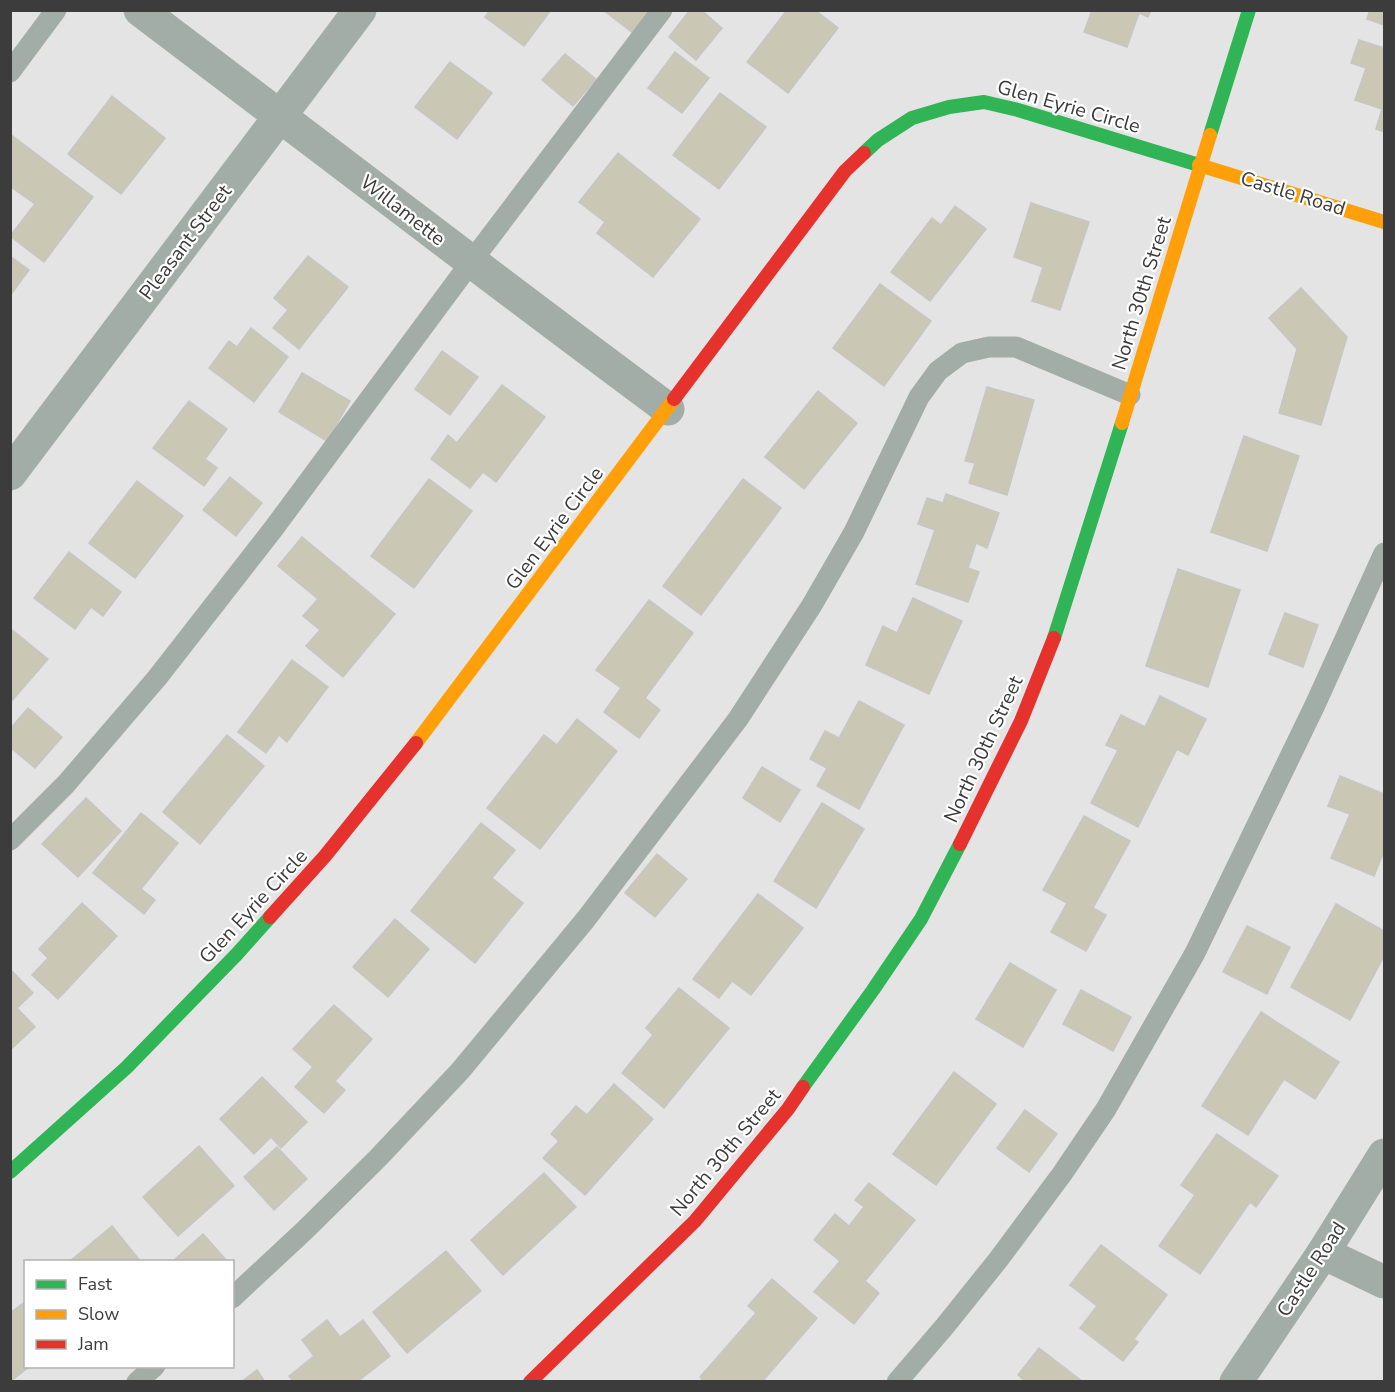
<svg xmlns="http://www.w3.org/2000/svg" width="1395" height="1392" font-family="'Nunito Sans',sans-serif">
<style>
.building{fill:#cac8b5;stroke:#c5c6c5;stroke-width:1.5}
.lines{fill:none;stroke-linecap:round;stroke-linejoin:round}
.lane{stroke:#a2ada8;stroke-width:21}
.street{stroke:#a2ada8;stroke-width:33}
.fast{stroke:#30b455;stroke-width:14}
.slow{stroke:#ff9f0a;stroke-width:14}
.jam{stroke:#e5322d;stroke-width:14}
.labels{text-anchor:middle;stroke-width:4.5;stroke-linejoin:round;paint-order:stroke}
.street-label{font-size:20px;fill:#3b3c3b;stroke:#fff}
</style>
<rect width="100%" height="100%" fill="#e3e4e3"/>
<g class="building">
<polygon points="490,10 551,10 524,46 485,17"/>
<polygon points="603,10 650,10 633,33"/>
<polygon points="690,10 701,10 722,28 696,60 669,37"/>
<polygon points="787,10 815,10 838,28 788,93 747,62"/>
<polygon points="1092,10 1151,10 1148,17 1139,13 1127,47 1084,32"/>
<polygon points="1370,10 1384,10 1384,25 1367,19"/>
<polygon points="1359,40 1384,48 1384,132 1376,129 1382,109 1355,100 1366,68 1351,63"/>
<polygon points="675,52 709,78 682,113 648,88"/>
<polygon points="565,54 596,79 573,106 542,80"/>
<polygon points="450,62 492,93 457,139 415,107"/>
<polygon points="720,93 766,127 719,189 673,155"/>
<polygon points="112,96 165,138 121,194 68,154"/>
<polygon points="10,134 93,197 44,262 10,236 35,204 10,186"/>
<polygon points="618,153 700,219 653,277 597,233 605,222 579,202"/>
<polygon points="1031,203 1089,222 1060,310 1032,301 1043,267 1014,257"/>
<polygon points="955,206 986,229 930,301 891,272 932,218 941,225"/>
<polygon points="10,256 29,270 10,296"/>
<polygon points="308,256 348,287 299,349 273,328 288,310 274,298"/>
<polygon points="880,284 931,321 884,386 833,348"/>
<polygon points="1301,288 1347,337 1321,425 1279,413 1297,349 1269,318"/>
<polygon points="251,328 288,357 254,402 209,368 229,341 237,347"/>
<polygon points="442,351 478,377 450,415 415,389"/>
<polygon points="302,373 350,401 327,441 279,412"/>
<polygon points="502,385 545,417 496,482 483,472 470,488 431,459 448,435 457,443"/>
<polygon points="987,387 1034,400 1007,495 969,483 975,463 965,461"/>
<polygon points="818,391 857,423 804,489 765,457"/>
<polygon points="189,401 227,429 205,459 217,468 204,486 153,448"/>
<polygon points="1244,436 1299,456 1267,551 1211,532"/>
<polygon points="230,477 262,503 236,536 203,510"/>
<polygon points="429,479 472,511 414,588 371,556"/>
<polygon points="743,479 781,508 701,615 663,586"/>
<polygon points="137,481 183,516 135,578 89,543"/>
<polygon points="946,494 999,513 987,548 976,543 968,568 979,572 968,602 916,584 935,530 918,524 927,498 943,503"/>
<polygon points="302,537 395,614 343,677 306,646 320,630 303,616 318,599 278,566"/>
<polygon points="69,552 121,592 103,616 91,607 75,629 34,598"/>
<polygon points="1178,569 1240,590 1208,687 1146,666"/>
<polygon points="913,598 962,621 929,694 866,665 883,626 897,633"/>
<polygon points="649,600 693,633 645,698 660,710 639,738 604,712 621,688 596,670"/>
<polygon points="1285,613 1318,625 1303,667 1269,654"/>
<polygon points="11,629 48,659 10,703 10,630"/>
<polygon points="292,660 328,687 287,742 279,735 266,753 238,732"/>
<polygon points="1160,696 1206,719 1188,755 1177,749 1138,827 1091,803 1118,750 1106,745 1121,715 1145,727"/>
<polygon points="859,701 904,725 859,809 817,786 827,768 810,759 825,731 839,738"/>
<polygon points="28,708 62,737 35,768 10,747 10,729"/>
<polygon points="577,719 617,751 540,849 487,808 544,735 557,745"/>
<polygon points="227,735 264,766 200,844 163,812"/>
<polygon points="762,767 800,790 780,822 743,798"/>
<polygon points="1340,776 1384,794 1384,851 1374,876 1331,858 1350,814 1328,806"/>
<polygon points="86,798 121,831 78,877 42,844"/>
<polygon points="822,803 864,829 816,908 774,881"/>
<polygon points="141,813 178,843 141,889 155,900 144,914 93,873"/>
<polygon points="1084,816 1130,841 1093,908 1106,915 1086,951 1051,932 1067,903 1043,890"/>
<polygon points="481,823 515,850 492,878 523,903 475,963 411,911"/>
<polygon points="657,854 687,879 655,917 625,893"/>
<polygon points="758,894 803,928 751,995 732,981 719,998 693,979"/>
<polygon points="82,903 117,936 58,999 32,975 48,958 39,949"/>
<polygon points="1336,904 1384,931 1384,956 1350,1020 1291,987"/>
<polygon points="395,919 429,949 388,997 353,967"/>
<polygon points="1247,926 1290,947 1267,994 1223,972"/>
<polygon points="1010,963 1056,990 1023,1047 976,1019"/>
<polygon points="10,969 33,993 17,1008 35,1027 10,1050"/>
<polygon points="679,988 729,1028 664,1108 622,1073 653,1035 646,1028"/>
<polygon points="1081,990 1131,1017 1113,1051 1063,1024"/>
<polygon points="334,1005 372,1039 335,1081 345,1090 324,1113 295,1087 313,1067 293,1049"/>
<polygon points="1261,1012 1339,1062 1315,1099 1284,1079 1248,1135 1202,1106"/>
<polygon points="954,1072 996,1104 936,1185 893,1154"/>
<polygon points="262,1077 307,1122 281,1148 271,1137 254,1154 220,1119"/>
<polygon points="614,1084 653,1119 585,1195 543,1158 559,1141 551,1134 576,1106 587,1115"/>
<polygon points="1025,1110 1057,1134 1029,1172 997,1148"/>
<polygon points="1217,1134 1278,1176 1256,1207 1250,1202 1200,1274 1159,1246 1195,1195 1181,1185"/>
<polygon points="199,1146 234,1186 178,1236 143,1197"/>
<polygon points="277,1147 307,1179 274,1210 244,1177"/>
<polygon points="544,1173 576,1207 503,1275 471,1240"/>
<polygon points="869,1183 915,1220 865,1281 879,1293 854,1324 814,1292 840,1261 814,1240 835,1214 849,1226 864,1207 855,1200"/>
<polygon points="112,1226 141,1262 69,1262"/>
<polygon points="203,1234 228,1262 174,1262 173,1261"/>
<polygon points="1101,1245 1167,1295 1134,1339 1138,1342 1123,1361 1080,1328 1097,1306 1070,1285"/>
<polygon points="446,1251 481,1291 407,1353 373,1312"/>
<polygon points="772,1279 817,1318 762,1382 705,1382 700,1377 756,1313 748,1306"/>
<polygon points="26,1301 26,1366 30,1366 10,1382 10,1313"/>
<polygon points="327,1320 340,1337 363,1320 390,1356 357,1382 294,1382 289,1376 314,1356 302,1340"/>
<polygon points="1039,1348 1083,1382 1026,1382 1018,1375"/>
<polygon points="257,1370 265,1382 241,1382"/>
</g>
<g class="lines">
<g class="lane">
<polyline points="10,72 56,10"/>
<polyline points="10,840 66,784 157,678 274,528 471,262 662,10"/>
<polyline points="232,1298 304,1231 378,1158 460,1071 586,919 738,719 812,605 854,532 919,397 938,371 962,353 989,347 1016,347 1130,395"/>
<polyline points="137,1382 155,1366"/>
<polyline points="897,1382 945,1326 998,1260 1062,1174 1106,1109 1195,953 1315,705 1384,553"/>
</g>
<g class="street">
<path d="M140 10C316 143 491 278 668 409"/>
<polyline points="10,474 360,10"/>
<polyline points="1323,1253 1384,1282"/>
<polyline points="1236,1382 1323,1253 1384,1155"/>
</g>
<g class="fast">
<polyline points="1210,135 1249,10"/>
<polyline points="864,153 878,140 912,118 949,107 984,102 1018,110 1199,165"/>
<polyline points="1054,638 1122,423"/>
<polyline points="803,1087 873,990 921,919 960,844"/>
<polyline points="10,1172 127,1067 237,954 270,917"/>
</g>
<g class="slow">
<polyline points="1199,165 1384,222"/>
<polyline points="1122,423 1210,135"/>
<polyline points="416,743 674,399"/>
</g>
<g class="jam">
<polyline points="674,399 845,171 864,153"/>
<polyline points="960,844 1021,721 1054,638"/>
<polyline points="270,917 325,856 416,743"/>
<polyline points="530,1382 695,1221 788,1109 803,1087"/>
</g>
</g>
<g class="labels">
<g class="street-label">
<text transform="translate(1069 106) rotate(16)" y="7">Glen Eyrie Circle</text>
<text transform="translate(1293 193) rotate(17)" y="7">Castle Road</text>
<text transform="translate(403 210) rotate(38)" y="7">Willamette</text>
<text transform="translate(185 242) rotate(-53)" y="7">Pleasant Street</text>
<text transform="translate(1141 293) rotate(-73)" y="7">North 30th Street</text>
<text transform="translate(554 528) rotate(-53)" y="7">Glen Eyrie Circle</text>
<text transform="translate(983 749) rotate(-65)" y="7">North 30th Street</text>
<text transform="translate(253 906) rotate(-47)" y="7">Glen Eyrie Circle</text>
<text transform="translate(725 1152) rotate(-50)" y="7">North 30th Street</text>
<text transform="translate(1311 1269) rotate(-57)" y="7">Castle Road</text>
</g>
</g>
<rect width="1395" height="1392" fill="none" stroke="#3b3c3b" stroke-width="24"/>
<rect x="24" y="1260" width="210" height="108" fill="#ffffff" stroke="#b1b1b1" stroke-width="1.5"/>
<rect x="36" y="1280" width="30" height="9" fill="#30b455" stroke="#b1b1b1" stroke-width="1.5"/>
<text x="78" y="1290" font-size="18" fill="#3b3c3b">Fast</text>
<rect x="36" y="1310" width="30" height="9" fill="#ff9f0a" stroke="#b1b1b1" stroke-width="1.5"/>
<text x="78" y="1320" font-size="18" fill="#3b3c3b">Slow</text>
<rect x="36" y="1340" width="30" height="9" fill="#e5322d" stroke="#b1b1b1" stroke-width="1.5"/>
<text x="78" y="1350" font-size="18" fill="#3b3c3b">Jam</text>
</svg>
